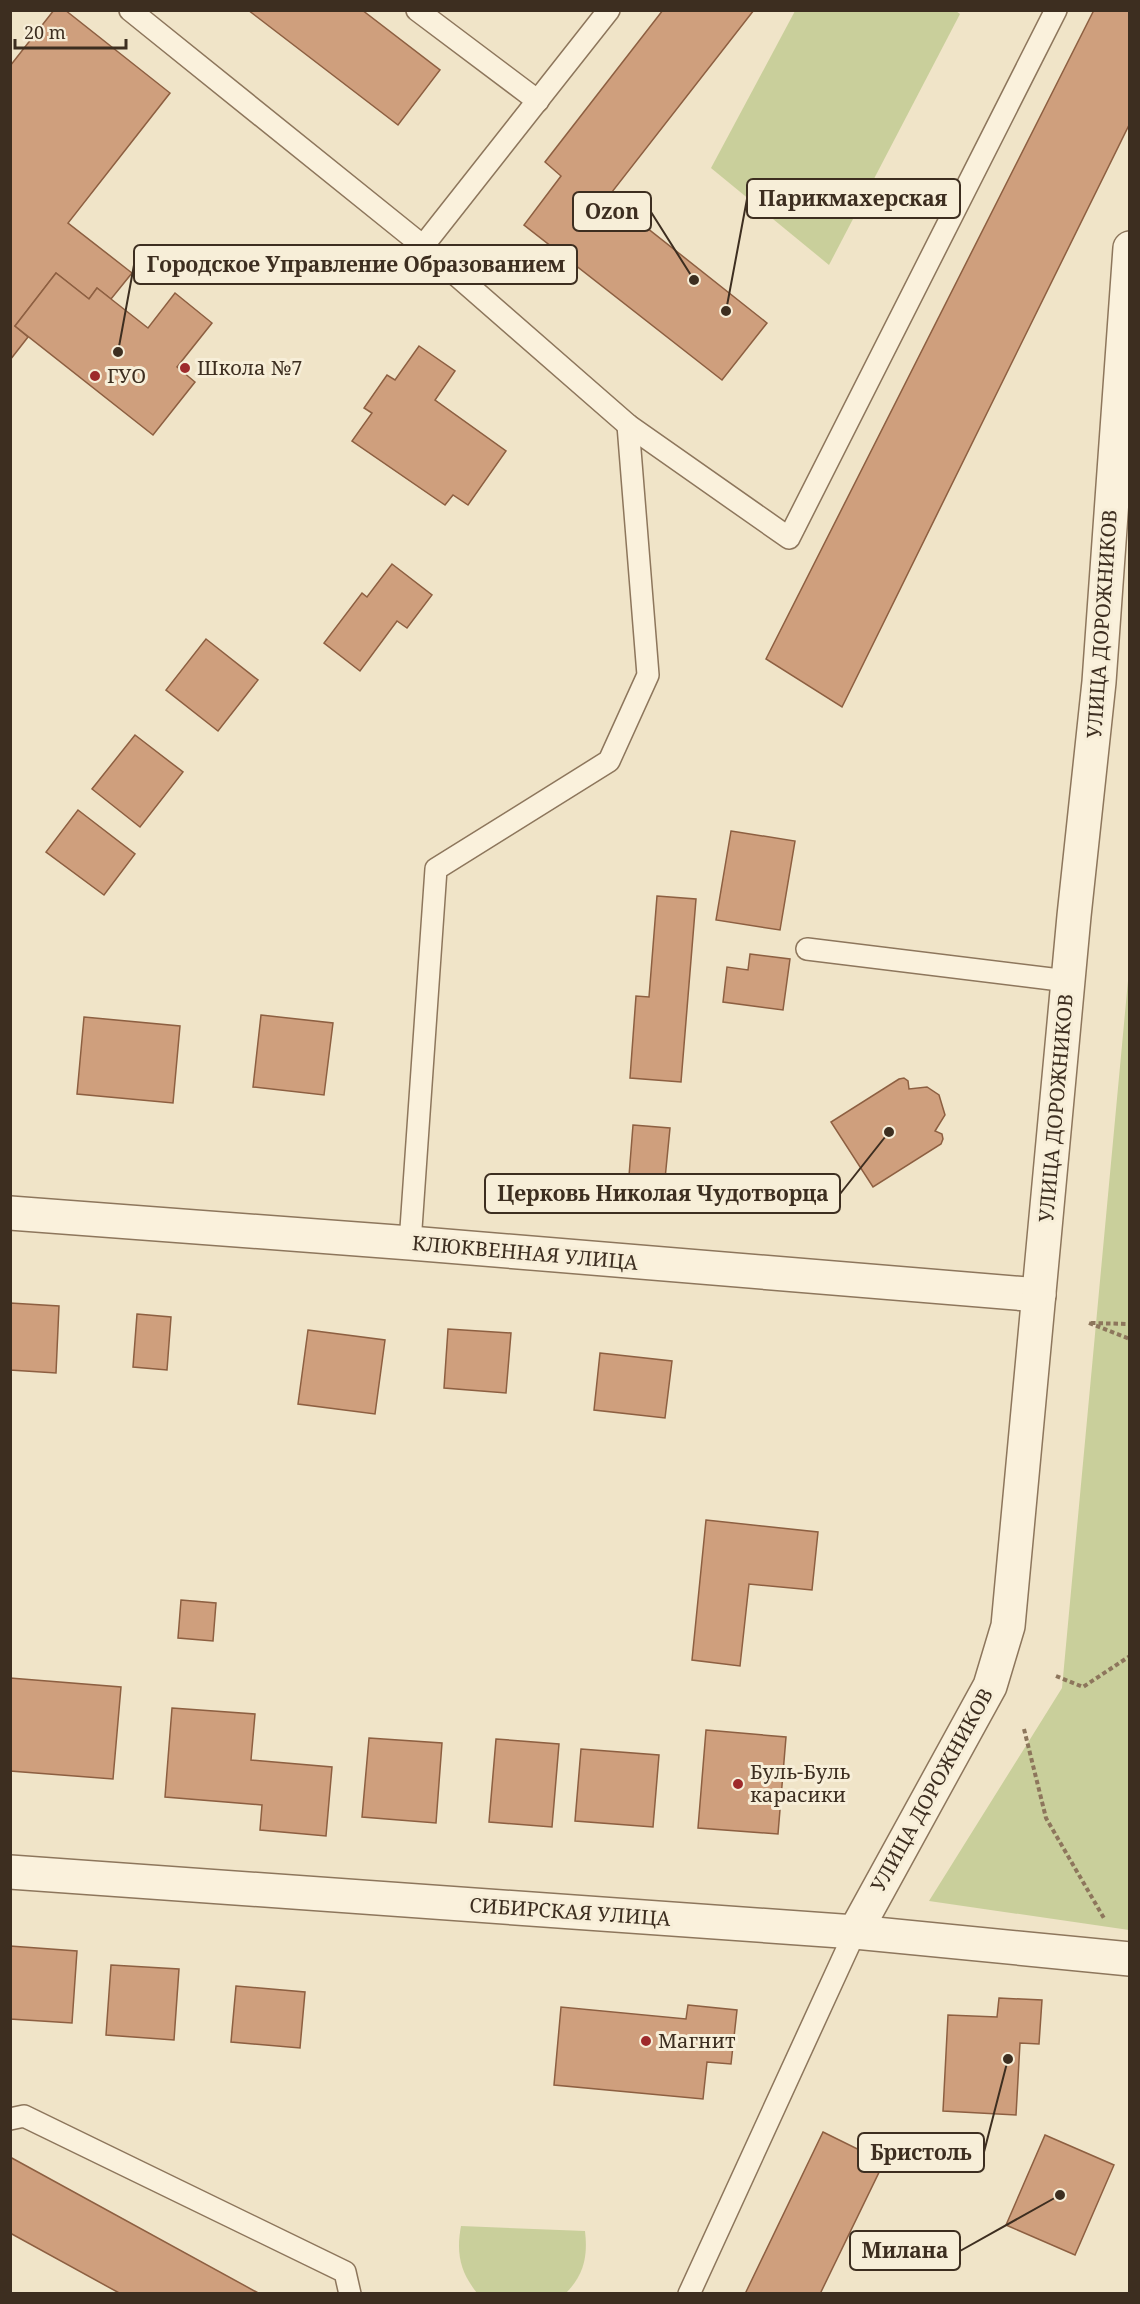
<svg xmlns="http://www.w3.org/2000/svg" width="1140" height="2304" font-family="'Noto Serif',serif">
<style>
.green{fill:#c9cf9b}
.building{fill:#cf9f7d;stroke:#8d5f41;stroke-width:1.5}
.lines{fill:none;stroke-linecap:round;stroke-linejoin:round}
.lane-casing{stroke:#8d765c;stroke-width:24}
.street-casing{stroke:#8d765c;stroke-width:36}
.path{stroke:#8d765c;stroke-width:4;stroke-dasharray:4.5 3;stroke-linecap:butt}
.lane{stroke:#faf1dc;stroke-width:21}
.street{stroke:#faf1dc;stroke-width:33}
.poi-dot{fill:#9e2a2b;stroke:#f7eed8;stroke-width:2}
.labels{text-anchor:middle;stroke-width:6;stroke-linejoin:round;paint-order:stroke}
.poi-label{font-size:20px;fill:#3d2e20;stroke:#f7eed8;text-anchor:start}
.street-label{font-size:20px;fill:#3d2e20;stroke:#f7eed8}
.leader{fill:none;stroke:#3d2e20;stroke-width:2}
.callout-dot{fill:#3d2e20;stroke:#f7eed8;stroke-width:2}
.callout{fill:#f7eed8;stroke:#3d2e20;stroke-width:2}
.callout-label{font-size:21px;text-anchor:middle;font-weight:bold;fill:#3d2e20}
</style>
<rect width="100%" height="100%" fill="#f0e4c8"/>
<g class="green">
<polygon points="956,11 960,14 829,265 711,168 795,11"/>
<polygon points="1129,970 1129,1930 929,1901 1062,1688"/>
<path d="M461 2226 585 2231C588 2256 584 2275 566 2293H477C460 2272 456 2253 461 2226Z"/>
</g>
<g class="building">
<polygon points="54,10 65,10 170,93 68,223 132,273 111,299 97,288 89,299 56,273 15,326 28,337 10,360 10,66"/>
<polygon points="248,10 362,10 440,70 398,125"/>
<polygon points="663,10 754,10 608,197 767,323 722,380 524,225 561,176 545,162"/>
<polygon points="1094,10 1130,10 1130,123 842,707 766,659"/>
<polygon points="56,273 89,299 97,288 148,328 175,293 212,323 177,367 195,382 153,435 15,326"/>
<polygon points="419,346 455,371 435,400 506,451 468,505 453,495 445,505 352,441 372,413 364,408 387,375 395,380"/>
<polygon points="392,564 432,595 407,628 397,621 360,671 324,643 362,593 367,597"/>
<polygon points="206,639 258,680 218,731 166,690"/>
<polygon points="135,735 183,772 140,827 92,789"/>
<polygon points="78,810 135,854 104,895 46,852"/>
<polygon points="731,831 795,841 780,930 716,920"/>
<polygon points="657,896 696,899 681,1082 630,1078 636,996 649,997"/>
<polygon points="750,954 790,959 783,1010 723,1002 727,967 748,970"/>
<polygon points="261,1015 333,1023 324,1095 253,1087"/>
<polygon points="84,1017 180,1026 173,1103 77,1094"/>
<polygon points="904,1078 908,1081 909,1089 927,1087 939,1095 945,1115 935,1131 942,1134 943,1139 941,1144 873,1187 831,1122 899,1079"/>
<polygon points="633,1125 670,1128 665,1179 629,1176"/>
<polygon points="10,1303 59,1306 56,1373 10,1370"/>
<polygon points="137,1314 171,1317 167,1370 133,1367"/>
<polygon points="448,1329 511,1333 506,1393 444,1388"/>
<polygon points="308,1330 385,1340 375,1414 298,1404"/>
<polygon points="600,1353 672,1361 665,1418 594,1410"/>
<polygon points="706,1520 818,1532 812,1590 749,1584 740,1666 692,1660"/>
<polygon points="181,1600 216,1603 213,1641 178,1638"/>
<polygon points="10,1678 121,1687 113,1779 10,1771"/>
<polygon points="172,1708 255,1714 251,1760 332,1767 326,1836 260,1830 262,1805 165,1797"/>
<polygon points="706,1730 786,1737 778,1834 698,1828"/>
<polygon points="369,1738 442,1743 436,1823 362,1817"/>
<polygon points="496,1739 559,1744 552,1827 489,1822"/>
<polygon points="581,1749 659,1755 653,1827 575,1821"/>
<polygon points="10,1946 77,1951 72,2023 10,2019"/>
<polygon points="111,1965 179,1969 174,2040 106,2035"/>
<polygon points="236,1986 305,1992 300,2048 231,2042"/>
<polygon points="999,1998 1042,2000 1039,2044 1020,2043 1016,2115 943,2111 948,2015 997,2017"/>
<polygon points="688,2005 737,2010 731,2064 707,2062 703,2099 554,2085 561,2007 686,2019"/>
<polygon points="823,2132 884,2162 820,2294 745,2294"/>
<polygon points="1045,2135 1114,2165 1075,2255 1006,2225"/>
<polygon points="10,2157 260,2294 121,2294 10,2233"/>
</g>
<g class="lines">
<g class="lane-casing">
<g id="lane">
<polyline points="130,10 423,246 628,425 789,538 1056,10"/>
<polyline points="417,10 538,101"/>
<polyline points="423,246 609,10"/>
<polyline points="807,949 1068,981"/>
<polyline points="410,1243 436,869 609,761 648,675 628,425"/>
<polyline points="10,2119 24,2116 345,2272 350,2294"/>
<polyline points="689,2294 855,1932"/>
</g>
</g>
<g class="street-casing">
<g id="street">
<polyline points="10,1213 410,1243 1039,1295"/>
<polyline points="10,1872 855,1932 1130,1959"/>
<polyline points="855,1932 990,1686 1008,1626 1074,916 1099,682 1130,248"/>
</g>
</g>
<g class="path">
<polyline points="1089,1323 1130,1339"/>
<polyline points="1091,1323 1130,1324"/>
<polyline points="1056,1676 1083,1687 1130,1656"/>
<polyline points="1024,1729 1046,1818 1105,1920"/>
</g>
<use href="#lane" class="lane"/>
<use href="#street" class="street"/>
</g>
<g class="poi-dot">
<circle cx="185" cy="368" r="6"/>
<circle cx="95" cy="376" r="6"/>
<circle cx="738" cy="1784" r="6"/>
<circle cx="646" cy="2041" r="6"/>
</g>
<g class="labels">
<g class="poi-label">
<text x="197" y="375">Школа №7</text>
<text x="107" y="383">ГУО</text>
<text x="750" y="1779">Буль-Буль<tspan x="750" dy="23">карасики</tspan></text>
<text x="658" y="2048">Магнит</text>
</g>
<g class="street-label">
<text transform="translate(1102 624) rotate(-86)" y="7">УЛИЦА ДОРОЖНИКОВ</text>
<text transform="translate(1056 1108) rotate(-85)" y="7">УЛИЦА ДОРОЖНИКОВ</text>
<text transform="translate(525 1253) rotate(5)" y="7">КЛЮКВЕННАЯ УЛИЦА</text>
<text transform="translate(932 1790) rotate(-61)" y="7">УЛИЦА ДОРОЖНИКОВ</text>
<text transform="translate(570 1912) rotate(4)" y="7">СИБИРСКАЯ УЛИЦА</text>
</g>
</g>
<path class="leader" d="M726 311L747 199M694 280L651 212M118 352L134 265M889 1132L840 1194M1008 2059L984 2152M1060 2195L960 2251"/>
<g class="callout-dot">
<circle cx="726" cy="311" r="6"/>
<circle cx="694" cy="280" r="6"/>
<circle cx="118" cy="352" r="6"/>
<circle cx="889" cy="1132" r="6"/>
<circle cx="1008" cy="2059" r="6"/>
<circle cx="1060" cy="2195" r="6"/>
</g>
<g class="callout">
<rect x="747" y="179" width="213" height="39" rx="6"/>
<rect x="573" y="192" width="78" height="39" rx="6"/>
<rect x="134" y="245" width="443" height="39" rx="6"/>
<rect x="485" y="1174" width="355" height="39" rx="6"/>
<rect x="858" y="2133" width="126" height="39" rx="6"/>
<rect x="850" y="2231" width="110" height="39" rx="6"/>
</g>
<g class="callout-label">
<text x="853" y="206">Парикмахерская</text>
<text x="612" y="219">Ozon</text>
<text x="356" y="272">Городское Управление Образованием</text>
<text x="663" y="1201">Церковь Николая Чудотворца</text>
<text x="921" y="2160">Бристоль</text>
<text x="905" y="2258">Милана</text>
</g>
<rect width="1140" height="2304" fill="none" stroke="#3d2e20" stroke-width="24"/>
<path d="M15 39v9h111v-9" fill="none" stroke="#3d2e20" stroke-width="3"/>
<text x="24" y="39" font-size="18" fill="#3d2e20" stroke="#f7eed8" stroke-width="4.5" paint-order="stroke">20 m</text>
</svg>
